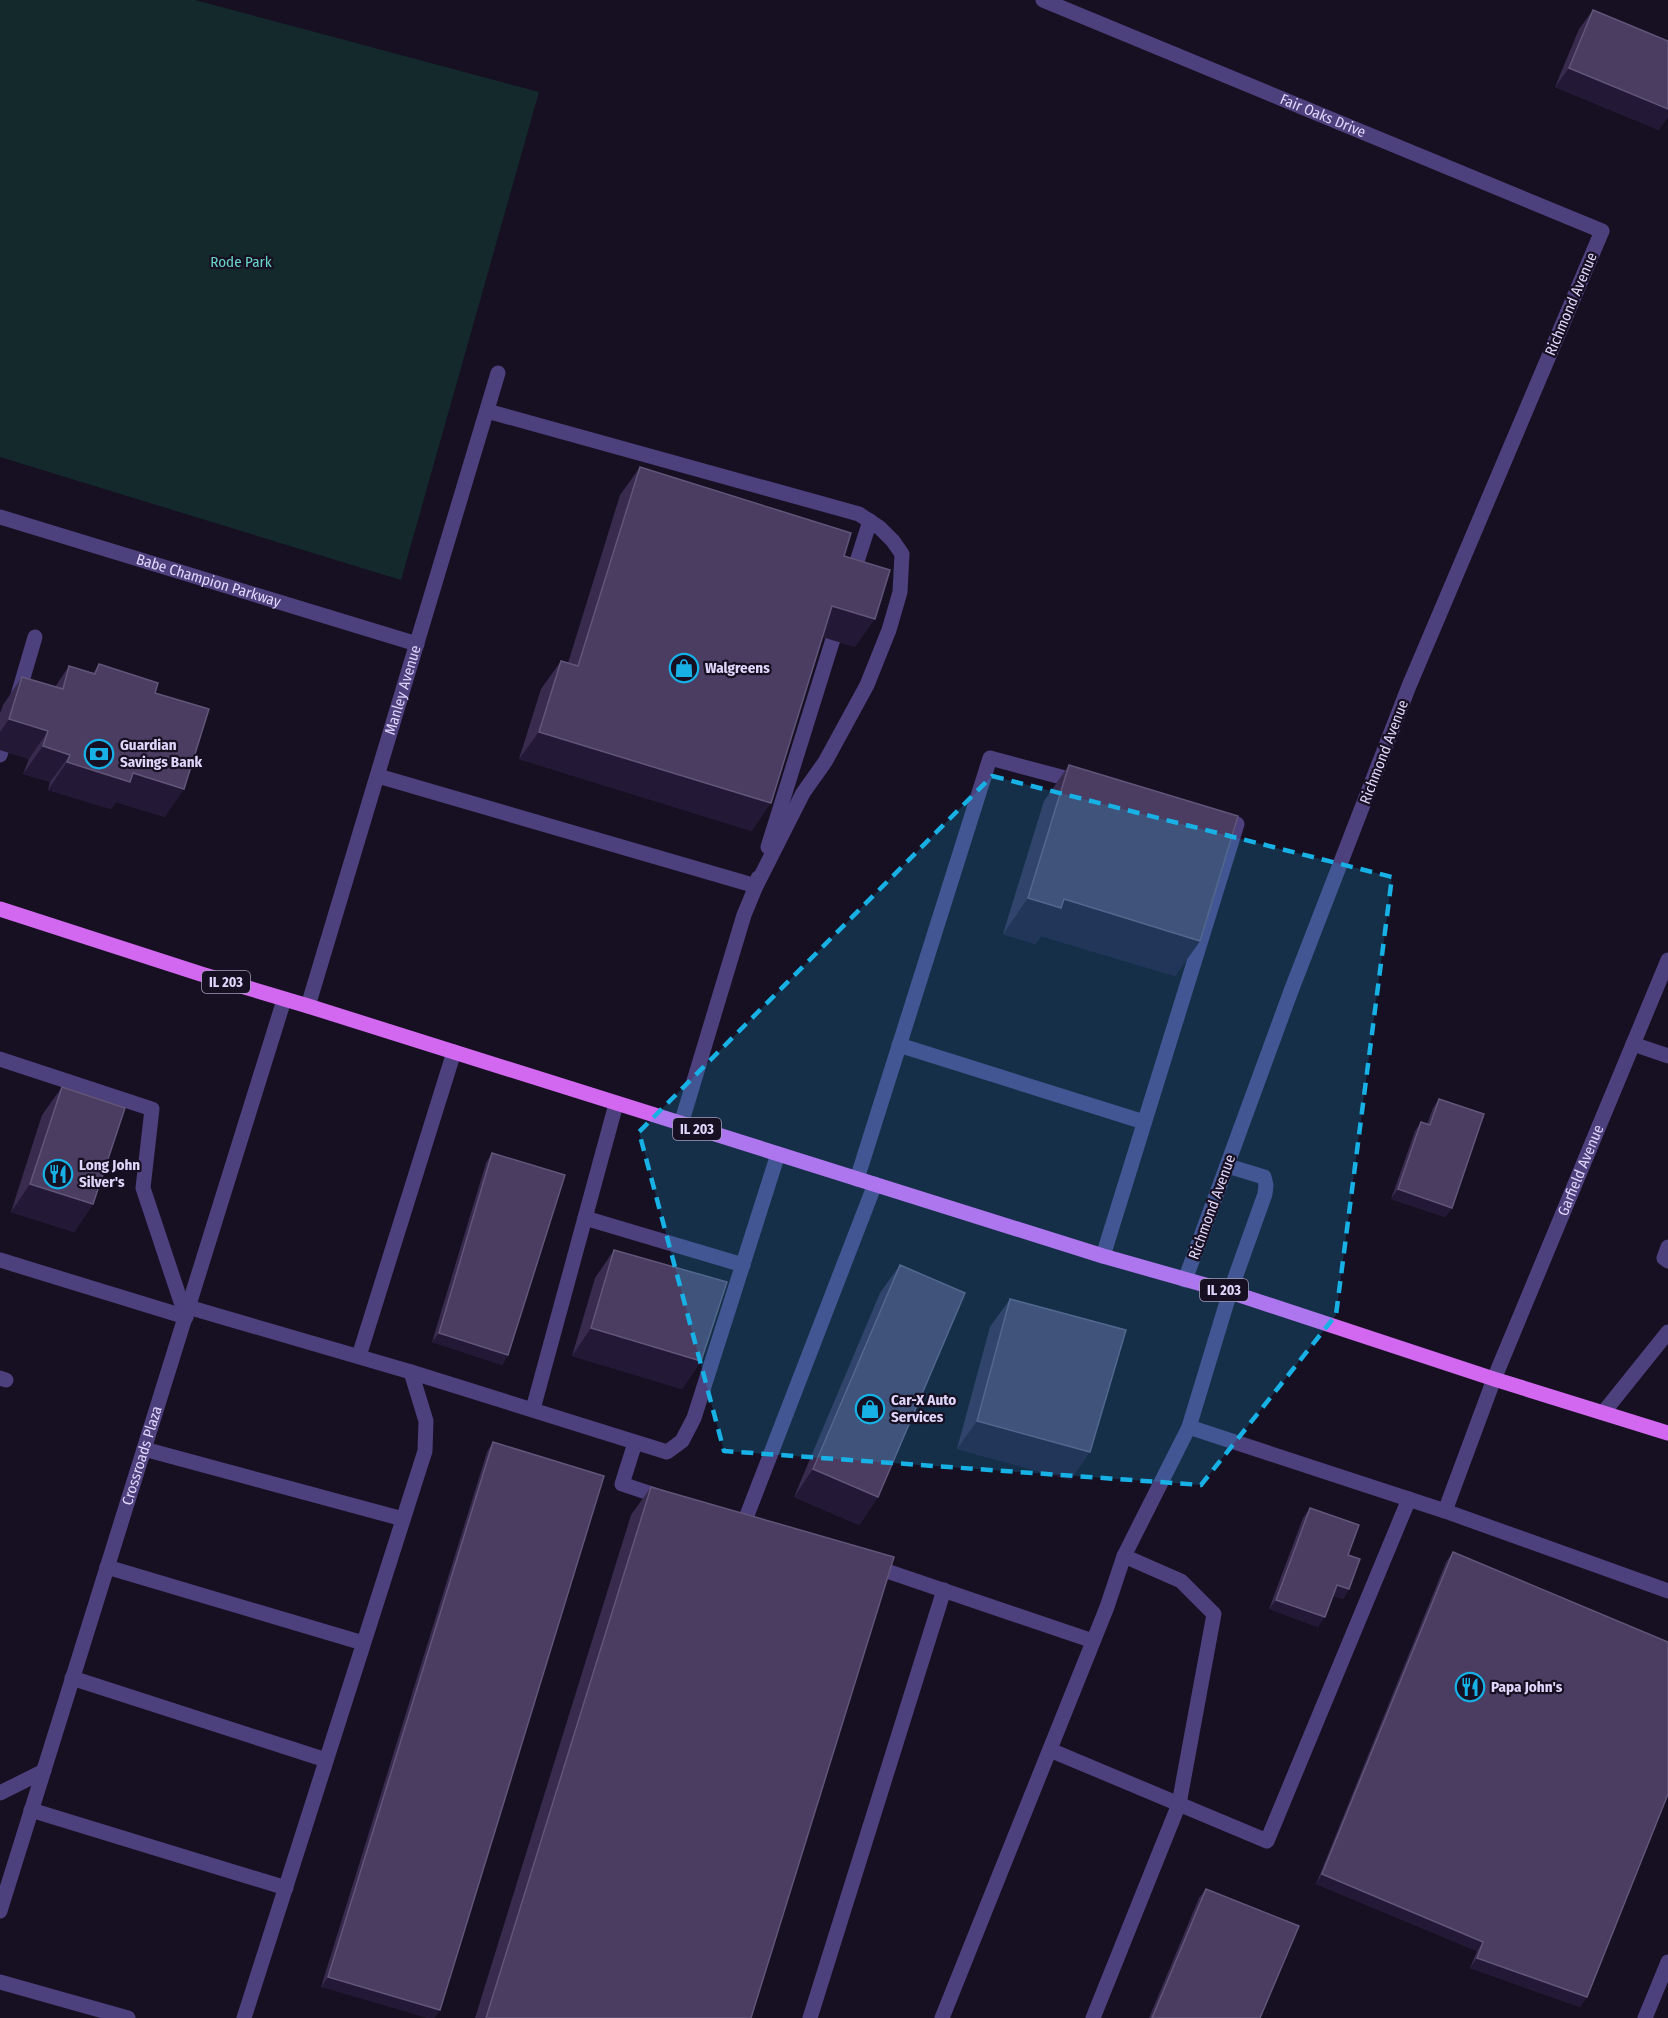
<svg xmlns="http://www.w3.org/2000/svg" width="1668" height="2018" font-family="'Fira Sans Condensed',sans-serif">
<style>
.green{fill:#14292c}
.lines{fill:none;stroke-linecap:round;stroke-linejoin:round}
.service{stroke:#4c407d;stroke-width:15}
.minor{stroke:#4c407d;stroke-width:15}
.primary{stroke:#d268f0;stroke-width:15}
.wall{fill:#382b4e}
.shaded-wall{fill:#231835}
.building{fill:#4a3d61;stroke:#615579;stroke-width:1.5}
.marked{fill:#17b1e6;fill-opacity:0.2;stroke:#17b1e6;stroke-width:4.5;stroke-dasharray:12 8;stroke-linejoin:round}
.labels{text-anchor:middle;stroke-width:4.5;stroke-linejoin:round;paint-order:stroke}
.shield{fill:#161022;stroke:#a39bba;stroke-width:1.5}
.shield-label{font-size:14px;font-weight:bold;fill:#e0d6fb}
.street-label{font-size:15px;fill:#e0d6fb;stroke:#161022}
.park-label{font-size:15px;fill:#69d4ca;stroke:#161022}
.poi-label{font-size:15px;font-weight:bold;fill:#e0d6fb;stroke:#161022;text-anchor:start}
</style>
<rect width="100%" height="100%" fill="#161022"/>
<polygon class="green" points="0,0 195,0 539,92 401,580 0,457"/>
<g class="lines">
<g class="service">
<polyline points="487,411 859,514 880,528 893,541 902,554 900,592 889,630 867,685 825,762 803,793 756,886 744,915 681,1124"/>
<path id="s1" d="M0 517 417 644"/>
<polyline points="852,577 870,521"/>
<polyline points="18,695 35,637"/>
<polyline points="0,755 7,732"/>
<polyline points="378,776 756,886 758,878"/>
<polyline points="768,847 839,620"/>
<polyline points="1633,1044 1668,1056"/>
<polyline points="899,1045 1144,1122"/>
<polyline points="0,1059 152,1109 143,1188 186,1317"/>
<polyline points="857,1179 990,758 1080,782"/>
<polyline points="585,1218 743,1265"/>
<polyline points="1668,1247 1664,1258 1668,1261"/>
<polyline points="1103,1256 1237,824 1217,818"/>
<polyline points="0,1260 186,1317"/>
<polyline points="188,1307 411,1372 426,1421 425,1451 244,2018"/>
<polyline points="359,1356 454,1052"/>
<polyline points="411,1372 667,1452 682,1441 694,1418 778,1154"/>
<polyline points="0,1378 6,1380"/>
<polyline points="1494,1379 1445,1511 1668,1591"/>
<polyline points="533,1409 616,1104"/>
<polyline points="1603,1413 1668,1332"/>
<polyline points="1189,1427 1445,1511"/>
<polyline points="635,1443 622,1484 667,1499"/>
<polyline points="144,1449 403,1519"/>
<polyline points="744,1523 875,1184"/>
<polyline points="872,1566 1093,1641"/>
<polyline points="107,1567 363,1643"/>
<polyline points="72,1678 326,1760"/>
<polyline points="1050,1750 1267,1841 1409,1499"/>
<polyline points="0,1793 44,1771"/>
<polyline points="31,1810 286,1888"/>
<path id="s2" d="M0 1911 284 1000"/>
<polyline points="0,1982 128,2018"/>
<polyline points="810,2018 944,1590"/>
<polyline points="942,2018 1107,1607 1124,1556 1189,1427 1230,1292 1265,1194 1266,1185 1264,1177 1228,1166"/>
<polyline points="1093,2018 1179,1804 1214,1614 1181,1581 1124,1556"/>
<polyline points="1645,2018 1668,1962"/>
</g>
<g class="minor">
<path id="s3" d="M1043 0 1602 231 1409 686 1291 991 1185 1280"/>
<path id="s4" d="M308 1006 498 373"/>
<path id="s5" d="M1494 1379 1668 960"/>
</g>
<polyline class="primary" points="0,909 201,974 308,1006 1103,1256 1230,1292 1494,1379 1668,1433"/>
</g>
<g class="wall">
<polygon points="1593,10 1659,130 1555,87 1579,29"/>
<polygon points="640,467 844,556 855,647 823,637 752,831 519,759 541,689 561,661 568,663 620,495"/>
<polygon points="99,664 155,693 165,817 116,802 111,809 48,790 50,782 23,774 29,759 0,750 0,713 3,705 22,677 55,687 69,666 93,673"/>
<polygon points="1069,765 1200,941 1175,976 1041,936 1035,944 1003,934 1044,801"/>
<polygon points="62,1087 93,1204 74,1232 11,1212 42,1115"/>
<polygon points="1439,1099 1452,1208 1445,1217 1391,1199 1415,1131 1421,1122 1427,1124 1433,1108"/>
<polygon points="492,1153 508,1355 502,1365 432,1342 486,1163"/>
<polygon points="614,1250 701,1361 682,1389 572,1356 595,1278"/>
<polygon points="900,1265 878,1497 859,1525 794,1497 880,1293"/>
<polygon points="1010,1299 1071,1480 957,1449 990,1327"/>
<polygon points="493,1442 440,2010 321,1987 487,1452"/>
<polygon points="651,1487 751,2018 475,2018 631,1515"/>
<polygon points="1310,1508 1348,1555 1349,1589 1343,1599 1333,1596 1318,1627 1269,1609 1303,1518"/>
<polygon points="1453,1552 1587,1997 1580,2007 1470,1968 1477,1951 1316,1884 1446,1562"/>
<polygon points="1206,1889 1260,2018 1149,2018 1199,1898"/>
</g>
<g class="shaded-wall">
<polygon points="1569,68 1668,109 1668,117 1659,130 1555,87"/>
<polygon points="832,606 875,619 855,647 813,634"/>
<polygon points="9,719 48,731 29,759 0,750 0,732"/>
<polygon points="539,732 771,803 752,831 519,759"/>
<polygon points="43,746 70,755 50,782 23,774"/>
<polygon points="67,762 133,773 184,789 165,817 116,802 111,809 48,790"/>
<polygon points="1028,898 1064,899 1200,941 1175,976 1041,936 1035,944 1003,934"/>
<polygon points="30,1184 93,1204 74,1232 11,1212"/>
<polygon points="1398,1189 1452,1208 1445,1217 1391,1199"/>
<polygon points="591,1328 701,1361 682,1389 572,1356"/>
<polygon points="439,1333 508,1355 502,1365 432,1342"/>
<polygon points="977,1421 1090,1452 1071,1480 957,1449"/>
<polygon points="813,1469 878,1497 859,1525 794,1497"/>
<polygon points="1337,1585 1349,1589 1343,1599 1330,1595"/>
<polygon points="1276,1600 1325,1617 1318,1627 1269,1609"/>
<polygon points="1322,1874 1483,1942 1477,1951 1316,1884"/>
<polygon points="1477,1958 1587,1997 1580,2007 1470,1968"/>
<polygon points="328,1977 440,2010 435,2018 427,2018 321,1987"/>
</g>
<g class="building">
<polygon points="1593,10 1668,41 1668,109 1569,68"/>
<polygon points="640,467 851,533 844,556 890,570 875,619 832,606 771,803 539,732 561,661 578,666"/>
<polygon points="99,664 158,683 155,693 209,709 184,789 133,773 130,782 67,762 70,755 43,746 48,731 9,719 22,677 63,689 69,666 95,674"/>
<polygon points="1069,765 1238,816 1200,941 1064,899 1061,908 1028,898"/>
<polygon points="62,1087 125,1108 93,1204 30,1184"/>
<polygon points="1439,1099 1484,1114 1452,1208 1398,1189 1421,1122 1430,1125"/>
<polygon points="492,1153 565,1175 508,1355 439,1333"/>
<polygon points="614,1250 727,1282 701,1361 591,1328"/>
<polygon points="900,1265 965,1293 878,1497 813,1469"/>
<polygon points="1010,1299 1126,1330 1090,1452 977,1421"/>
<polygon points="493,1442 604,1476 440,2010 328,1977"/>
<polygon points="651,1487 894,1557 751,2018 486,2018"/>
<polygon points="1310,1508 1359,1525 1348,1555 1360,1559 1349,1589 1337,1585 1325,1617 1276,1600"/>
<polygon points="1453,1552 1668,1642 1668,1794 1587,1997 1477,1958 1483,1942 1322,1874"/>
<polygon points="1206,1889 1299,1926 1260,2018 1152,2018"/>
</g>
<path class="marked" d="M992 776 1392 877 1336 1315 1201 1485 724 1451 639 1132Z"/>
<defs>
<g id="shop-ring" transform="scale(1.5)"><circle r="9.5" fill="#161022" stroke="#17b1e6" stroke-width="1.5"/><path d="M-5-2.5h2.3a2.7 3.5 0 0 1 5.4 0H5L5.5 6h-11ZM-1.5-2.5h3a1.5 2.3 0 0 0-3 0Z" fill="#17b1e6"/></g>
<g id="bank-ring" transform="scale(1.5)"><circle r="9.5" fill="#161022" stroke="#17b1e6" stroke-width="1.5"/><path d="M-6-4H6V4H-6ZM0-2.3a2.3 2.3 0 1 0 0 4.6a2.3 2.3 0 1 0 0-4.6Z" fill="#17b1e6"/></g>
<g id="restaurant-ring" transform="scale(1.5)"><circle r="9.5" fill="#161022" stroke="#17b1e6" stroke-width="1.5"/><path d="M-5-6h1v4h1v-4h1v4h1v-4h1v5L-1.5 .5V6h-2V.5L-5-1ZM5-6V6H3V1.5H1.5Q1.5-4 5-6Z" fill="#17b1e6"/></g>
</defs>
<g fill-rule="evenodd">
<use href="#shop-ring" x="684" y="668"/>
<use href="#bank-ring" x="99" y="754"/>
<use href="#restaurant-ring" x="58" y="1174"/>
<use href="#shop-ring" x="870" y="1409"/>
<use href="#restaurant-ring" x="1470" y="1687"/>
</g>
<g class="labels">
<g class="shield">
<rect x="202" y="971" width="48" height="22" rx="4.5"/>
<rect x="673" y="1118" width="48" height="22" rx="4.5"/>
<rect x="1200" y="1279" width="48" height="22" rx="4.5"/>
</g>
<g class="shield-label">
<text x="226" y="987">IL 203</text>
<text x="697" y="1134">IL 203</text>
<text x="1224" y="1295">IL 203</text>
</g>
<g class="street-label">
<text dy="5" stroke="none"><textPath href="#s3" startOffset="303">Fair Oaks Drive</textPath></text>
<text transform="translate(1571 304) rotate(-67)" y="5">Richmond Avenue</text>
<text dy="5" stroke="none"><textPath href="#s1" startOffset="218">Babe Champion Parkway</textPath></text>
<text dy="5" stroke="none"><textPath href="#s4" startOffset="330">Manley Avenue</textPath></text>
<text transform="translate(1384 752) rotate(-69)" y="5">Richmond Avenue</text>
<text dy="5" stroke="none"><textPath href="#s5" startOffset="226">Garfield Avenue</textPath></text>
<text transform="translate(1212 1207) rotate(-70)" y="5">Richmond Avenue</text>
<text dy="5" stroke="none"><textPath href="#s2" startOffset="477">Crossroads Plaza</textPath></text>
</g>
<g class="park-label">
<text x="241" y="267">Rode Park</text>
</g>
<g class="poi-label">
<text x="705" y="673">Walgreens</text>
<text x="120" y="750">Guardian<tspan x="120" dy="17">Savings Bank</tspan></text>
<text x="79" y="1170">Long John<tspan x="79" dy="17">Silver's</tspan></text>
<text x="891" y="1405">Car-X Auto<tspan x="891" dy="17">Services</tspan></text>
<text x="1491" y="1692">Papa John's</text>
</g>
</g>
</svg>
